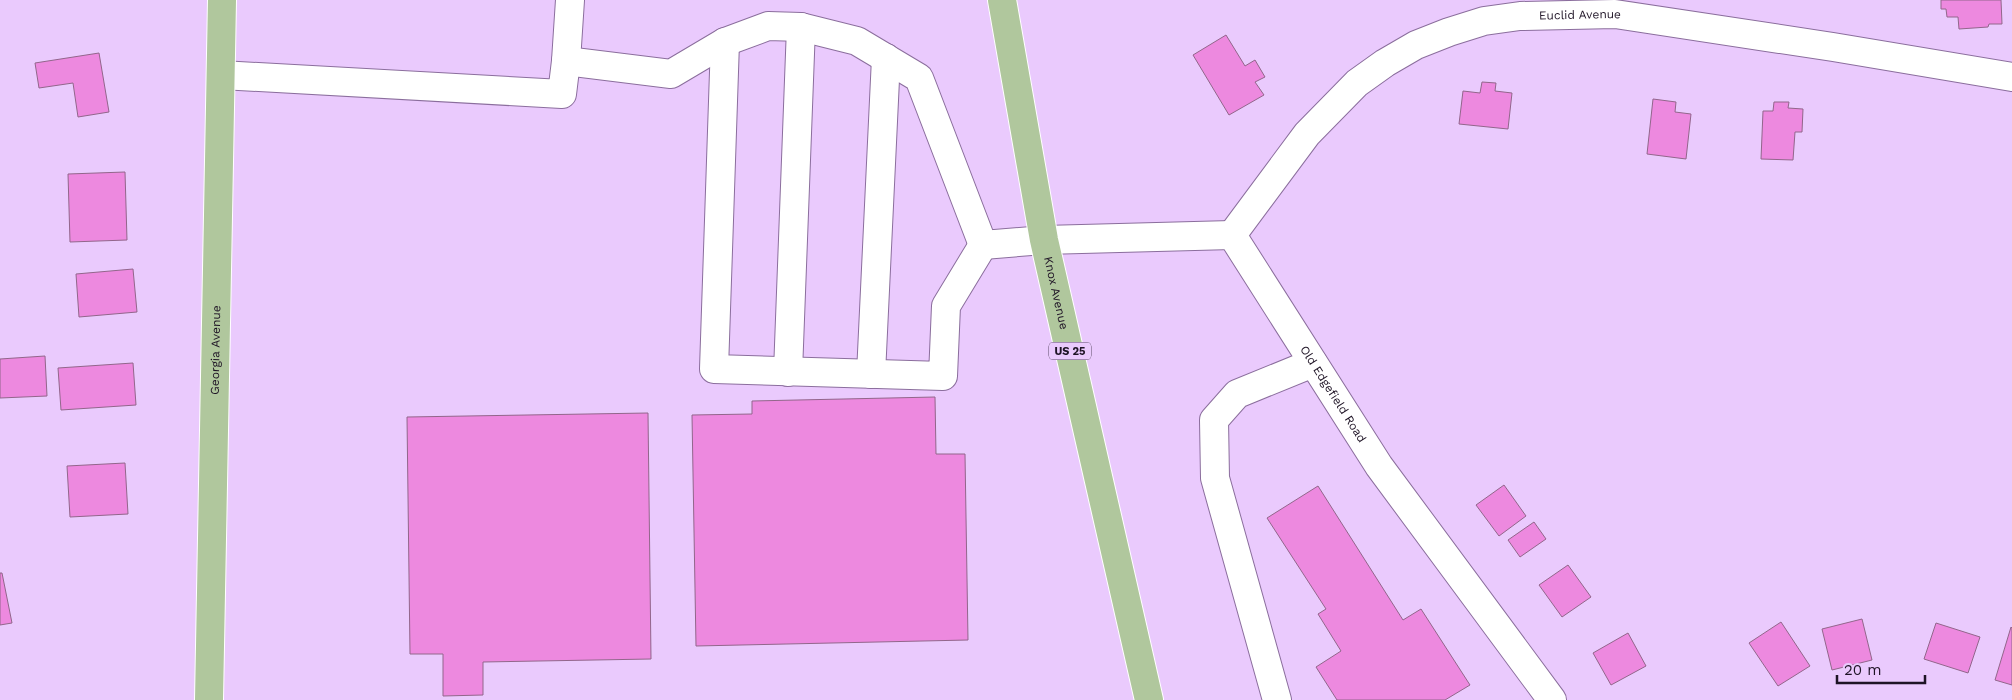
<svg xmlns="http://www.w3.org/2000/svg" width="2012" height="700" font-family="'Work Sans',sans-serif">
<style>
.building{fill:#ed89df;stroke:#92668b}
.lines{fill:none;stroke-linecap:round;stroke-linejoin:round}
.minor-casing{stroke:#8b6e9d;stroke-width:30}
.major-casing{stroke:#fff;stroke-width:30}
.minor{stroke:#fff;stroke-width:28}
.major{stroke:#b0c79d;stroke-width:28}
.labels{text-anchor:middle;stroke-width:4.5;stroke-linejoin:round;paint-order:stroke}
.shield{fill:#eacafd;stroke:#5b4a66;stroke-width:1}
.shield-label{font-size:11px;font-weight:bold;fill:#1e1325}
.street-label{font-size:12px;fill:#1e1325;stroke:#eacafd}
</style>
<rect width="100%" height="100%" fill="#eacafd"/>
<g class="building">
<polygon points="1941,0 2001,0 2002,24 1989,24 1988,27 1959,29 1958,17 1947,17 1946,9 1941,9"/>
<polygon points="1226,35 1245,66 1255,60 1265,77 1255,82 1264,95 1229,115 1193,55"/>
<polygon points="99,53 109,112 78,117 73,83 39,88 35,63"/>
<polygon points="1482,82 1496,83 1495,91 1512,93 1508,129 1459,124 1463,91 1480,93"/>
<polygon points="1653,99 1676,102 1675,112 1691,114 1686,159 1647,154"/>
<polygon points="1774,102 1789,102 1788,108 1803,109 1802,132 1795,132 1793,160 1761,159 1763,111 1773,111"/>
<polygon points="125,172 127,240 70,242 68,174"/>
<polygon points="133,269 137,312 79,317 76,274"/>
<polygon points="45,356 47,396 0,398 0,359"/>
<polygon points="133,363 136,405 61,410 58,368"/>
<polygon points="935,397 936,454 965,454 968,640 696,646 692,415 752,414 752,401"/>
<polygon points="648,413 651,659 483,662 483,695 443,696 443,654 410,654 407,417"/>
<polygon points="125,463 128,514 70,517 67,466"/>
<polygon points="1504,485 1526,516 1499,536 1476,505"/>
<polygon points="1318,486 1403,620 1421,609 1470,685 1445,700 1337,700 1316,667 1341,651 1318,614 1326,609 1267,518"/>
<polygon points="1534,522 1546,539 1520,557 1508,540"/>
<polygon points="1568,565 1591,597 1562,617 1539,585"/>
<polygon points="0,573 2,573 12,623 0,625"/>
<polygon points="1862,619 1872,660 1832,670 1822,629"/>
<polygon points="1781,622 1810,666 1778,686 1749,643"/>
<polygon points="1936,623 1980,637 1968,673 1924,659"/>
<polygon points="2011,627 2012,628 2012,685 1995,680"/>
<polygon points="1628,633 1646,666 1611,685 1593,653"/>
</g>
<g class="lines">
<g class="minor-casing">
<g id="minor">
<polyline points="725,42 714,369 943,376 946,306 983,245"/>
<path id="s1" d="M566 61 671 74 725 42 768 26 801 27 857 41 919 78 983 245 1044 240 1232 235 1379 466 1552 700"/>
<polyline points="221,75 562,94 566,61 570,0"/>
<path id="s2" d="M1232 235 1307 134 1357 83 1385 63 1416 45 1449 32 1484 21 1520 16 1615 14 1833 47 2012 77"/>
<polyline points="788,372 801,27"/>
<polyline points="871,374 886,58"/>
<polyline points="1277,700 1215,478 1214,420 1237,394 1313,363"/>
</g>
</g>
<g class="major-casing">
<g id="major">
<path id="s3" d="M1002 0 1044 240 1149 700"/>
<path id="s4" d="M209 700 222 0"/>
</g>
</g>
<use href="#minor" class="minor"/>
<use href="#major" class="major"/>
</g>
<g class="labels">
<rect class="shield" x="1049" y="342.5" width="42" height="17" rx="4"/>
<g class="shield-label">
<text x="1070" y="355">US 25</text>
</g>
<g class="street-label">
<text dy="4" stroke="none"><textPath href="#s2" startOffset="436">Euclid Avenue</textPath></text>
<text dy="4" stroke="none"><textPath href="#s3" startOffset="298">Knox Avenue</textPath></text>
<text dy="4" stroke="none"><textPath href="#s4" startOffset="350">Georgia Avenue</textPath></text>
<text dy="4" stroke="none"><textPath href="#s1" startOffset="994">Old Edgefield Road</textPath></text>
</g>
</g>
<path d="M1837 675v8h88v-8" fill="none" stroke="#1e1325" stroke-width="2.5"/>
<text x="1844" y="675" font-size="15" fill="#1e1325" stroke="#eacafd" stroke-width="4" paint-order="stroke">20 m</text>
</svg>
